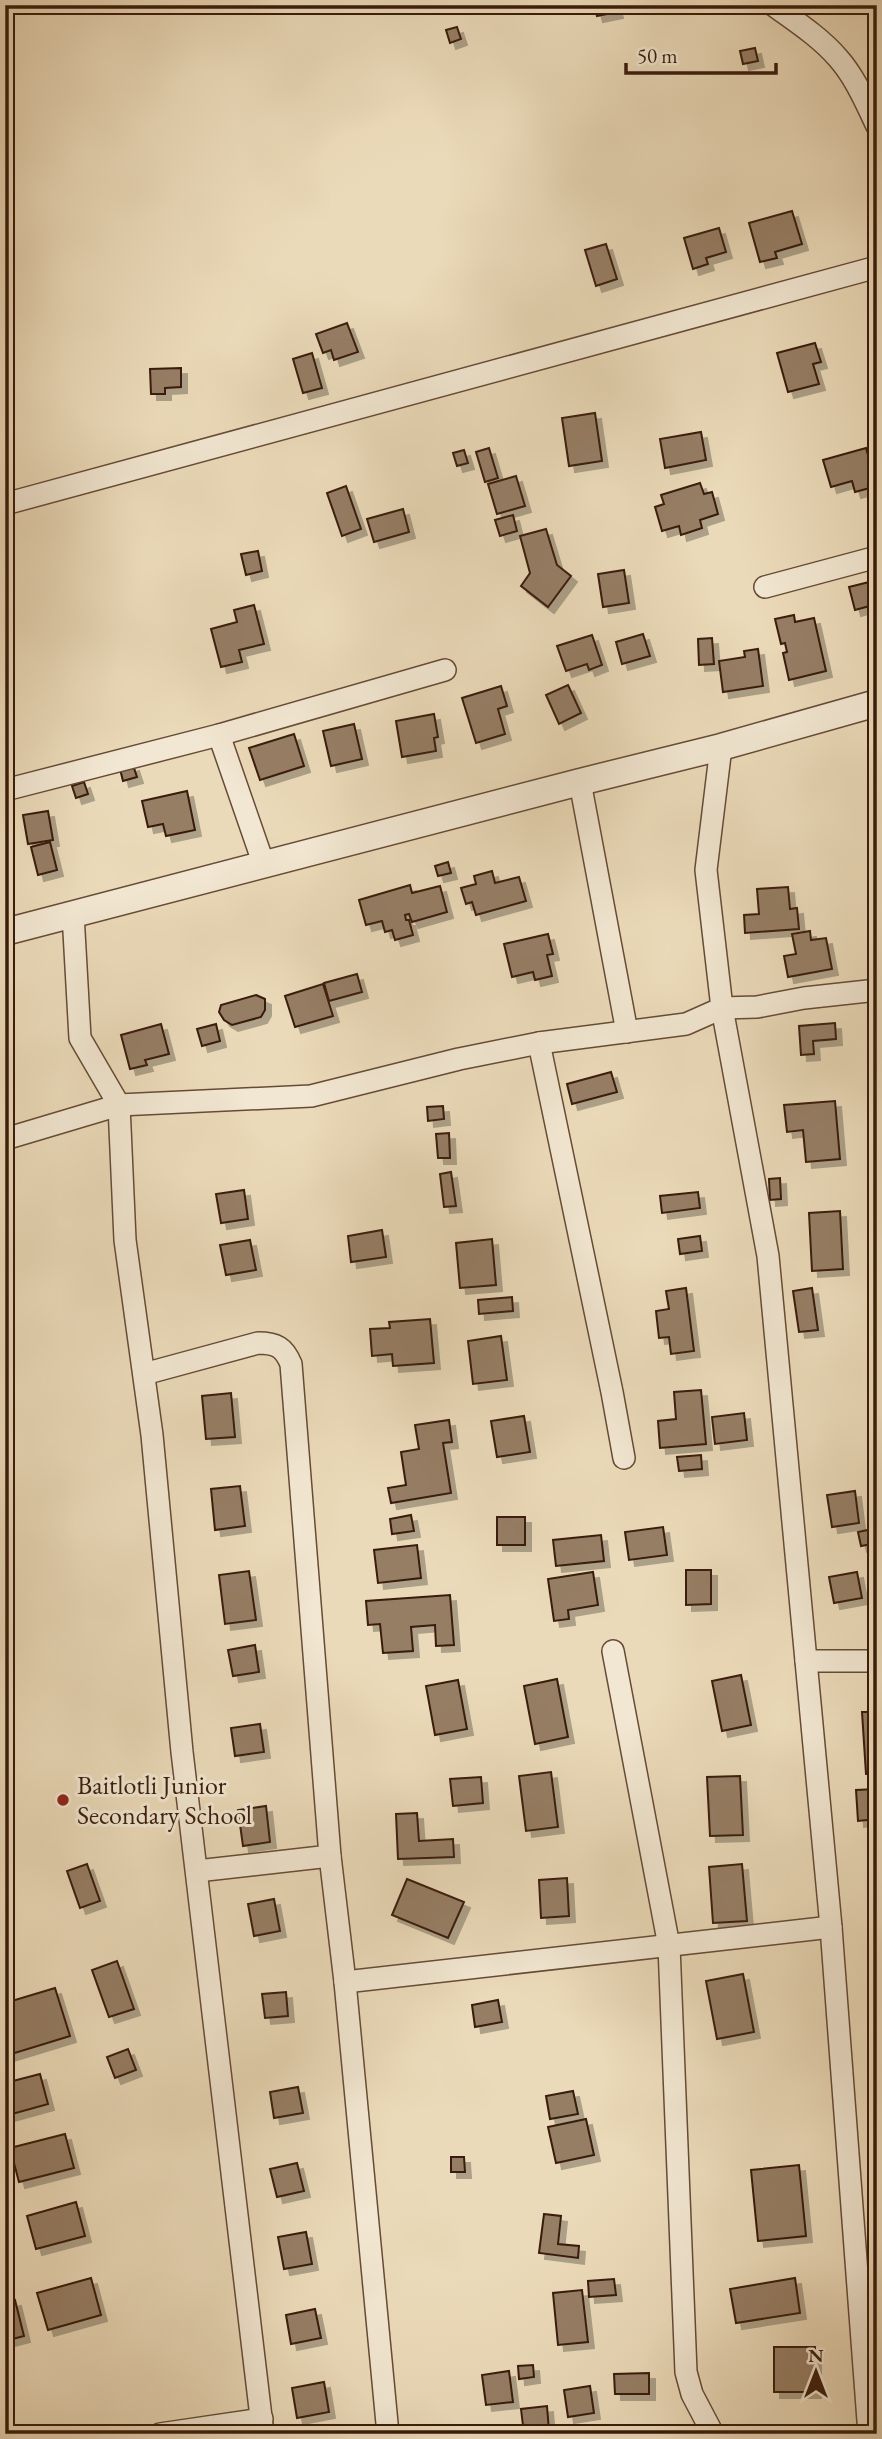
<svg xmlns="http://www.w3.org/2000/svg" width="882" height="2439" font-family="'EB Garamond',serif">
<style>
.building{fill:#967e65;stroke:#391b0b;stroke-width:2;filter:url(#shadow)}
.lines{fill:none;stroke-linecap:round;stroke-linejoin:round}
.minor-casing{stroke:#664b36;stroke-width:24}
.tertiary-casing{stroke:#664b36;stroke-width:29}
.minor{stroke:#f2e7d2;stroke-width:21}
.tertiary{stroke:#f2e7d2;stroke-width:26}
.poi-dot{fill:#8f2418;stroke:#f2e7d2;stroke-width:2.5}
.labels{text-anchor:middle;stroke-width:6;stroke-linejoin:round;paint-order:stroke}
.poi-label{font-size:26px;fill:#391b0b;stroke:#f2e7d2;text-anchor:start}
</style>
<defs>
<filter id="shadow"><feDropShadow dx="6" dy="6" stdDeviation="0" flood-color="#0004"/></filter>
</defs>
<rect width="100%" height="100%" fill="#ebdab9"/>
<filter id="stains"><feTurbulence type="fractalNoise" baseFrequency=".00286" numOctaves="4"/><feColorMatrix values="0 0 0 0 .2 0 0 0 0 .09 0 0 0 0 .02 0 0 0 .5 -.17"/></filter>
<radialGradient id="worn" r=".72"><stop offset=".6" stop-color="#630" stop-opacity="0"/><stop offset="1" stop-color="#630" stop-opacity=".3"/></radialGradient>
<g class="building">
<polygon points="594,5 615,5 617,12 597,16"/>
<polygon points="457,27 461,39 450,43 446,30"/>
<polygon points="755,48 758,61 743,64 740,51"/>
<polygon points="792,211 802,244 775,252 777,258 760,262 749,223"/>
<polygon points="719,228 726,252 706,258 708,264 693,269 684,238"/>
<polygon points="606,244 617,279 596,286 585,250"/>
<polygon points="347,323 358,352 334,360 331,350 323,353 316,334"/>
<polygon points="815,343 821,362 813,364 819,384 788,392 777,353"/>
<polygon points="312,353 322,388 303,393 293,359"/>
<polygon points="181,368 181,387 165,388 165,394 151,394 150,369"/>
<polygon points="595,413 602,461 569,466 562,418"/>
<polygon points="701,432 706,460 665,468 660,439"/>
<polygon points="489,448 498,478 485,482 476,452"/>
<polygon points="866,448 877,486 855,492 852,481 831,487 823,460"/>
<polygon points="464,450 468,463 457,466 453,453"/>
<polygon points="516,476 525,506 497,514 488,484"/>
<polygon points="700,483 704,494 712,492 718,514 700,520 702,528 681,535 679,526 662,531 655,507 664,504 661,495"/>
<polygon points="346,486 361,529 342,536 327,493"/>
<polygon points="403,509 409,532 374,542 367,519"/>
<polygon points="513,515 517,531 500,536 495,520"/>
<polygon points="546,529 557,565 571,576 548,607 521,586 530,573 520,536"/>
<polygon points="258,551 262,571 246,575 241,554"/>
<polygon points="624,570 629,603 603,607 598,574"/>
<polygon points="877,580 877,604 855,610 849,587"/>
<polygon points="254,605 264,644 239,650 242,662 221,667 211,629 237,622 234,610"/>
<polygon points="794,615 795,622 814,618 826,671 789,680 783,653 787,652 785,643 781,644 775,619"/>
<polygon points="643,634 650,656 622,664 616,642"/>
<polygon points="592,635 602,665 589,670 587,664 566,671 557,646"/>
<polygon points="712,638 714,664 699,665 698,639"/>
<polygon points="758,649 763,686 723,692 719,661 745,657 744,651"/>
<polygon points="568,685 581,713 559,724 546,695"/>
<polygon points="501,686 507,706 498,709 505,734 476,743 462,698"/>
<polygon points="434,714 438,737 434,738 436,751 402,757 396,721"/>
<polygon points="354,724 362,759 331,766 323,731"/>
<polygon points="294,734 304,766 260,780 249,748"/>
<polygon points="133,765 137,777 123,781 120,769"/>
<polygon points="84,782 88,794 76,798 72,786"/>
<polygon points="187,791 195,830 166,836 163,824 148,827 142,801"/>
<polygon points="48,811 53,840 28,844 23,815"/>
<polygon points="50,842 57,870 38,875 31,847"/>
<polygon points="448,862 451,873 438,876 435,866"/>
<polygon points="492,871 495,883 519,877 526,901 476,915 472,902 466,904 461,888 476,884 474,876"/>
<polygon points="410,885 412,893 440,886 447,912 412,922 409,914 405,915 406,920 409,920 413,935 395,940 392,930 385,932 382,921 366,925 359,900"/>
<polygon points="788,887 790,909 797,908 799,929 745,933 744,915 759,914 757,889"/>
<polygon points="810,931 811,940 826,938 832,969 788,977 784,956 796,954 792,934"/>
<polygon points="548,934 553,954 547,955 552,976 535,980 533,972 512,977 504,944"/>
<polygon points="357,974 362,992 329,1001 324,983"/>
<polygon points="323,984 333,1016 295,1027 285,996"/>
<polygon points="256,995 265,999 265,1010 261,1017 232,1025 224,1020 219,1012 221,1005"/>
<polygon points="835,1023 836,1039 813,1041 814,1054 801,1055 799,1026"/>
<polygon points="161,1024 169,1054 145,1060 147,1065 130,1069 121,1035"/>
<polygon points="216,1024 220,1041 202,1046 197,1029"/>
<polygon points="611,1072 617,1092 572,1104 567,1084"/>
<polygon points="835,1101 840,1159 806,1162 803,1130 787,1132 784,1105"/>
<polygon points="443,1106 444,1119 428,1121 427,1107"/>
<polygon points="449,1133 450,1158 438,1158 436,1134"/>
<polygon points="451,1172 456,1206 444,1207 440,1174"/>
<polygon points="780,1178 781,1199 770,1200 769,1179"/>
<polygon points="244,1190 248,1219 221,1223 216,1194"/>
<polygon points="698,1192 700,1208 662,1213 660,1196"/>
<polygon points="840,1211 843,1269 812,1271 809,1213"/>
<polygon points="382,1230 386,1257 351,1262 348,1236"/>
<polygon points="700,1236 702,1251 680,1254 678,1239"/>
<polygon points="492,1239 496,1285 460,1288 456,1243"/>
<polygon points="250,1240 256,1270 226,1275 220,1245"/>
<polygon points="686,1288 694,1351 671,1354 669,1337 659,1338 656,1311 669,1309 666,1291"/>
<polygon points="812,1288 818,1330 799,1332 793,1291"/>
<polygon points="512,1297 513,1311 479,1314 478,1300"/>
<polygon points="430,1319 434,1363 393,1366 392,1354 372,1356 370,1329 390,1328 389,1322"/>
<polygon points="501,1336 507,1380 473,1384 468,1341"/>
<polygon points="701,1390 706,1444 660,1448 658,1421 676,1419 674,1392"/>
<polygon points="231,1393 235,1437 206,1439 202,1396"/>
<polygon points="744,1413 747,1440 715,1444 712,1417"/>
<polygon points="524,1416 530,1452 497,1457 491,1421"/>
<polygon points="449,1420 452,1442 443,1443 451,1493 391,1503 388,1488 406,1485 401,1452 419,1449 415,1425"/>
<polygon points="701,1455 702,1469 679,1471 677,1457"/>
<polygon points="240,1486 245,1526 215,1530 211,1489"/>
<polygon points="855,1491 859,1523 832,1527 827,1495"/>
<polygon points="411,1515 414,1531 392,1534 390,1519"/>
<rect x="497" y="1517" width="28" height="28"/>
<polygon points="663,1527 667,1555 629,1560 625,1532"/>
<polygon points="877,1528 877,1543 861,1546 858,1532"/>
<polygon points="601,1535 604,1561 556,1566 553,1540"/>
<polygon points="417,1545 421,1578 378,1583 374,1550"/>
<polygon points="686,1570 711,1570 711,1604 686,1605"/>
<polygon points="249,1571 256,1620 225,1624 219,1575"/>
<polygon points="593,1572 598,1605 568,1610 569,1619 554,1621 548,1579"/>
<polygon points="857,1572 862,1598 834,1603 829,1577"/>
<polygon points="450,1595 454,1645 436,1646 435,1625 411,1627 413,1651 383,1653 380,1624 368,1625 366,1601"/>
<polygon points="255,1645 259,1672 233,1676 228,1650"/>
<polygon points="741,1675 751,1725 722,1731 712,1681"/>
<polygon points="557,1679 568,1737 535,1744 524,1686"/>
<polygon points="458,1680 467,1729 435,1735 426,1686"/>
<polygon points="876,1701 877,1701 877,1773 866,1774 862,1712 877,1712"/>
<polygon points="260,1724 264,1752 235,1756 231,1728"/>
<polygon points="551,1772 558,1827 526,1831 519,1776"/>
<polygon points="740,1776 743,1835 710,1836 707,1777"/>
<polygon points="481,1777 483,1803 453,1806 450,1779"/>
<polygon points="877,1789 877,1819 858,1821 856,1790"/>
<polygon points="266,1806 270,1842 243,1846 238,1810"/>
<polygon points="417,1813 419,1841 453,1839 454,1857 398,1859 396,1814"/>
<polygon points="87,1864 100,1901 80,1908 67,1871"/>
<polygon points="742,1864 747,1921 713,1923 709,1867"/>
<polygon points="567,1878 569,1916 541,1918 539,1880"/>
<polygon points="407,1879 464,1902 448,1938 392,1915"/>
<polygon points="274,1899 280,1931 254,1936 248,1904"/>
<polygon points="117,1961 134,2009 109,2017 92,1970"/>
<polygon points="743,1974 754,2032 717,2039 706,1981"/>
<polygon points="55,1988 70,2036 5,2056 5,2003"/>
<polygon points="286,1992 288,2016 265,2018 262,1994"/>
<polygon points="498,2000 502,2022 475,2027 472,2005"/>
<polygon points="128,2049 136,2070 115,2078 107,2057"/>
<polygon points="40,2074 48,2104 5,2116 5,2083"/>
<polygon points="298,2087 303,2113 274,2118 270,2092"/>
<polygon points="573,2091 578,2114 550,2119 546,2096"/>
<polygon points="586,2119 594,2155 556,2163 548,2127"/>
<polygon points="65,2134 74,2168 19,2182 10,2148"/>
<polygon points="451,2157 464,2157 465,2172 451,2172"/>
<polygon points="297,2163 304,2191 277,2197 270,2169"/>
<polygon points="799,2165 806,2236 758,2241 751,2170"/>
<polygon points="76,2202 85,2236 36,2249 27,2216"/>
<polygon points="544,2214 561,2216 558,2244 579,2246 578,2258 539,2253"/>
<polygon points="306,2232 312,2264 284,2269 278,2237"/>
<polygon points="91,2278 101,2315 48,2330 37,2293"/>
<polygon points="795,2278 800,2313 736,2323 730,2289"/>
<polygon points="614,2279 616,2295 589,2297 588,2281"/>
<polygon points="582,2290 588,2342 558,2345 553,2293"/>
<polygon points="15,2300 24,2336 5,2341 5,2302"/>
<polygon points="315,2309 321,2338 291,2344 286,2315"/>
<rect x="774" y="2347" width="41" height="45"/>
<polygon points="533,2365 534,2377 519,2379 518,2366"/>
<polygon points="509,2371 513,2402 486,2405 482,2375"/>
<polygon points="649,2373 649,2394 615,2394 614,2374"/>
<polygon points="324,2382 329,2412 297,2418 292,2388"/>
<polygon points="590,2386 594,2413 568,2417 564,2390"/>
<polygon points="547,2406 549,2431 524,2434 521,2409"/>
</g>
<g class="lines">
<g class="minor-casing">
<g id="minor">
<path d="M773 5C795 21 820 37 838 58 855 77 866 103 877 126"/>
<polyline points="5,504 877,267"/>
<polyline points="765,587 877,557"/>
<polyline points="219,735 264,865"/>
<polyline points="721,747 706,870 722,1008 768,1256 831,1927 869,2434"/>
<polyline points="580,782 627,1032"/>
<polyline points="5,790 219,735 445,670"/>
<polyline points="73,914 80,1038 119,1105 125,1240 152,1435 182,1752 263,2434"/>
<polyline points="539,1043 612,1392 624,1458"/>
<polyline points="5,1139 119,1105 311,1096 459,1059 539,1043 686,1024 722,1008 757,1007 804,998 877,990"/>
<path d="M144 1374 258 1343C276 1343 284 1347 291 1364L330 1856 197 1871"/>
<polyline points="613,1651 669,1946 686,2372 692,2394 713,2434"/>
<polyline points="806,1661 877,1661"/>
<polyline points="330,1856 345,1982 388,2434"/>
<polyline points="345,1982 831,1927"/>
<polyline points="160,2434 262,2419"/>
</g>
</g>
<g class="tertiary-casing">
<polyline id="tertiary" points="5,932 580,782 721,747 877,703"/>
</g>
<use href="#minor" class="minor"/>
<use href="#tertiary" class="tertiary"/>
</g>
<circle class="poi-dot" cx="63" cy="1800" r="7"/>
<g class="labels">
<g class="poi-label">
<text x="77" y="1794">Baitlotli Junior<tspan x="77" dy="30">Secondary School</tspan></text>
</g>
</g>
<rect width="882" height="2439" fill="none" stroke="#ebdab9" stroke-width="28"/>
<rect x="7" y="7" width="868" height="2425" fill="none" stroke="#391b0b" stroke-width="3.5"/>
<rect x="14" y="14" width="854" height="2411" fill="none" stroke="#391b0b" stroke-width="2"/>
<g transform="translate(816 2372)" stroke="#f2e7d2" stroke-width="5" paint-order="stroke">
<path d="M0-5L12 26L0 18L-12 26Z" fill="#391b0b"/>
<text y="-10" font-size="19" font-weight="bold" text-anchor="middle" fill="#391b0b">N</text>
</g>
<path d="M626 63v10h150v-10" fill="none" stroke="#391b0b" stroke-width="3.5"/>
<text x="637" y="63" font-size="21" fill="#391b0b" stroke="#f2e7d2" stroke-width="5" paint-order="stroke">50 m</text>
<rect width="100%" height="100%" filter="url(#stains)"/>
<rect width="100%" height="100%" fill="url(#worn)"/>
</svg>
